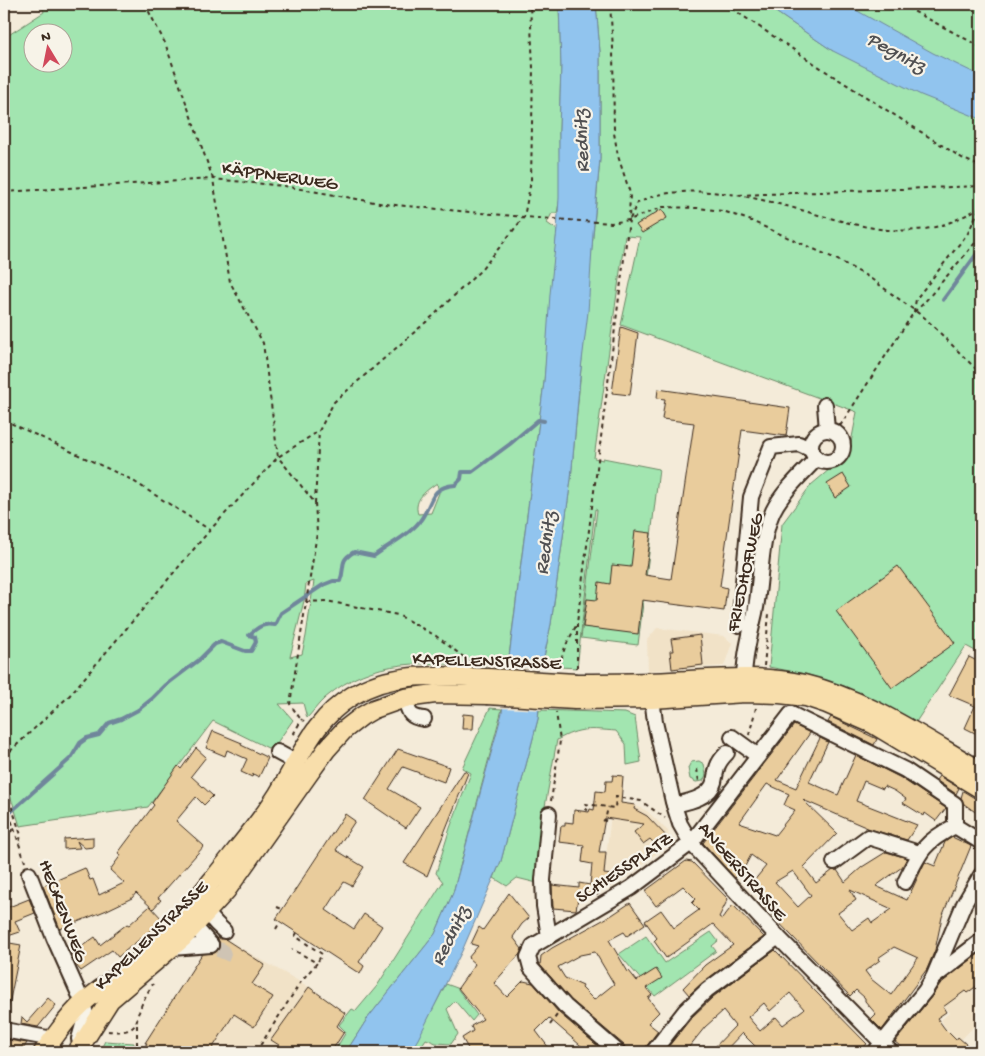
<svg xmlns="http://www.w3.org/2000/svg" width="985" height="1056" font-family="'Gochi Hand',sans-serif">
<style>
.built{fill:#f1e2c7}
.green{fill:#a2e5b0;stroke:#6e8867;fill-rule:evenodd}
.water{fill:#91c4ee;stroke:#6f869b}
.pier{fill:#f4ebd9}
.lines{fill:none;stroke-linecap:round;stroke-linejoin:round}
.stream{stroke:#6f869b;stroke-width:4}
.building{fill:#e9cc9c;stroke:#3b2a1e;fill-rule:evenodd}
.minor-tunnel{stroke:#cfc4b4;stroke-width:14;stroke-dasharray:14 7;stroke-linecap:butt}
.minor-casing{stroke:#3b2a1e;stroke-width:18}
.major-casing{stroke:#3b2a1e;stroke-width:21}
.path{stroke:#3b2a1e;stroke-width:2;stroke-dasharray:4 4;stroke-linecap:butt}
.minor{stroke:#f7f3e8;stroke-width:14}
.major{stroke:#f8deab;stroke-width:18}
.major-bridge-casing{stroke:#3b2a1e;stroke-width:21;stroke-linecap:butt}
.major-bridge{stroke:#f8deab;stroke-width:18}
.labels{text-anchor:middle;stroke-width:4.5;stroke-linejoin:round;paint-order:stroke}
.street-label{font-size:19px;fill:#3b2a1e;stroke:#f7f3e8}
.water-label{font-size:20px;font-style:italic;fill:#505052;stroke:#f7f3e8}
</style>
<rect width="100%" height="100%" fill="#f4ebd9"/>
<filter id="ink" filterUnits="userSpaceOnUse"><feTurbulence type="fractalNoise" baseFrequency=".02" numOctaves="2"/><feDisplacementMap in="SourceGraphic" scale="10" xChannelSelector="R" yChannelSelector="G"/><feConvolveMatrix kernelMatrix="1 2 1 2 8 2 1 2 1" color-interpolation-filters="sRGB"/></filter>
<g filter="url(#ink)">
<g class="built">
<polygon points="657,628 724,636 732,643 724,666 648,671 647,640"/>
<polygon points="622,803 635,805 647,811 668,831 670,843 624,879 620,875 604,873 611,815 620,816"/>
<polygon points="218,935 309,987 345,1013 337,1026 344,1032 331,1052 171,1052 148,1037 203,952 206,954"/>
<polygon points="981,950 981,984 972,991 981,1003 978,1022 962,1039 958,1036 956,1039 946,1029 941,1020 949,1013 931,988 972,951 975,955"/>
</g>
<g class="green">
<path d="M41 4H559L561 66 559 131 560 198 557 213H552L547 223 557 230 544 382 508 664 486 663 485 666C426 663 374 656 325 698 318 704 313 712 307 718L303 703 279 704 293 720 272 750 213 721 148 807 20 826 6 782H4V38L44 12ZM32 32H62V62H32ZM437 483 439 493 431 513 418 514C413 499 427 490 437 483ZM314 581 306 636 302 654 290 657 304 601 306 584Z"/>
<polygon points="596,4 764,4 833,51 848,6 845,4 981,4 981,654 966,646 916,722 844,686 805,674 769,667 782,524 811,485 849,453 857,412 621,325 640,237 625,236 594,458 603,460 603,458 659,469 638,645 581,638 597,510 595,509 577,668 542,666 551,624 571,479 600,159 600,52"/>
<polygon points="490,708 502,709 501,713 453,893 435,934 367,1019 346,1052 334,1052 346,1032 339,1025 352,1009 356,1011 377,986 443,882 436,873 450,828 471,773 462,768"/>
<path d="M539 710 625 713 635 717 641 762 627 765 626 744 616 731C590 729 580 727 557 740L544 812 537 883 517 878 507 886 494 878 501 861 538 719Z"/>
<polygon points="699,761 704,764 706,775 703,781 696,782 690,779 688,768 691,762"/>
<polygon points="711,932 718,941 712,946 716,951 655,996 619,954 646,936 665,963"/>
<polygon points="446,984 457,988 477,1015 472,1021 455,1001 447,1009 458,1034 451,1044 436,1043 426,1039 422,1045 425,1050 424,1052 410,1052"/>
<polygon points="105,1041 134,1043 133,1052 99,1052"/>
</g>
<g class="water">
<polygon points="559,4 596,4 600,52 600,159 593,233 588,312 580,377 571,479 551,624 542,666 538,719 501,861 462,951 418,1039 410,1052 346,1052 367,1019 435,934 453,893 502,713 544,382 550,294 557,229 559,198 559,131 561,66"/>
<polygon points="764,4 845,4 933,53 981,76 981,119 921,95 833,51"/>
</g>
<polygon class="pier" points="505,666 544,668 541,710 500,708"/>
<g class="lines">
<g class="stream">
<polyline points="943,300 981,248"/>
<path d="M4 818 71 758 80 743 87 738 99 735 109 723 121 719 138 710 153 698 166 685 199 660 215 644 221 642 245 651H251L256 642 255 637 249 635C258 627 263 623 275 625L281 613 323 585 333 581H340C346 567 338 561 354 552L374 556C388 545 413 533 422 518 433 502 430 487 455 485L461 479 462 472H472L510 444 538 420 544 421"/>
</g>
</g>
<g class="building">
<polygon points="662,209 667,218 642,233 636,225"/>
<polygon points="621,327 638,333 630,395 612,393"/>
<polygon points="658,389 790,408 786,436 742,430 720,586 727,588 724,611 642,600 638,634 583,627 587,599 597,600 599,582 610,584 612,565 631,567 635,531 651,533 645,575 671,579 694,423 662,419 665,399 657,398"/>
<polygon points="843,474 851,487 835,498 827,484"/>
<polygon points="898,566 955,643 892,688 836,611"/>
<polygon points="700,635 703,665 672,669 670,651 673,651 671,639"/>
<polygon points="969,657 981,663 981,736 965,728 975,706 949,695"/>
<polygon points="463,714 474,715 473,729 462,729"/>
<polygon points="831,717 877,739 874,745 828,722"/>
<path d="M794 725 810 733 777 780 796 788 820 738 828 742 809 782 838 795 856 755 901 778 946 808 936 821 925 813 924 816 903 803 906 799 895 791 884 786 883 789 864 781 856 801 917 825 907 840 870 829 803 800 837 833 804 867 816 883 833 870H837L845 882 862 867 886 852 907 858 902 867 876 886 907 900 925 862 935 866 945 842 952 837 971 846 942 917 935 950 927 969 882 1030 871 1019 876 1014 865 1001V998L856 990 850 996 761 904 767 899 753 882 766 866 751 855 743 870 735 878 703 843ZM767 784 789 794 784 805 795 810 775 835 739 823ZM793 871 811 895 798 907 775 882ZM850 890 872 900 892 909 872 923 869 918 852 930 838 913 856 900ZM894 947 918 958 891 995 871 979 865 971 880 960 878 958Z"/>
<polygon points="213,731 242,743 241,745 268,758 259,777 253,774 252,777 241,772 247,759 227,750 225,756 206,748"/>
<polygon points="196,748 206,757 191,776 213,796 204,805 196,797 176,821 204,846 158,898 161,900 153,909 136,893 132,898 107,910 60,929 43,886 85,868 90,880 93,879 99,895 124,883 110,870 121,855 118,853 154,805 152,803 178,766 181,769"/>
<polygon points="398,749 449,767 444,782 403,767 389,789 420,807 406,828 365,800"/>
<polygon points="464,771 468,773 427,876 404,863"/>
<polygon points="613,775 623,776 621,803 635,805 634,809 647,816 668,838 658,847 650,839 643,844 634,832 644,824 605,818 599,852 606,852 604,874 612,875 611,885 600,884 598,895 579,892 576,910 553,908 552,885 579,888 579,883 590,885 592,864 582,862 584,845 559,842 561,826 565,826 565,822 573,823 574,810 589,812 590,809 594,810 596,791 605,792 606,781 612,781"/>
<polygon points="939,776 959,788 956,794 936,780"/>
<polygon points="963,791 981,802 981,816 964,804 961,798"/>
<polygon points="345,814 355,821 336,850 364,867 352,886 344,882 326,910 354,929 364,914 382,926 359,962 364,966 360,974 276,919"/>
<polygon points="93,837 93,847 85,848 77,841 80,848 64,849 64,839"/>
<polygon points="686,861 692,862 728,899 719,917 722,919 733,905 764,937 702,983 689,995 683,988 705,965 733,945 713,924 666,958 654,941 657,938 645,921 661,910 674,928 699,910 692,903 696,899 683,886 656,906 645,891"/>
<polygon points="509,893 529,918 522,924 513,937 522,949 520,954 494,983 507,997 523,981 533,983 559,1013 605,1052 588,1052 549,1018 536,1031 552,1052 470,1052 462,1038 473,1031 471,1026 483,1019 458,988 475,964 468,958 478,946 471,944 479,927 483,930"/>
<polygon points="29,899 35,913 15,921 20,932 8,936 4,925 4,909"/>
<path d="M630 903 645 924 627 936 624 932 609 940 628 972 629 971 637 981 656 969 662 978 646 988 652 995 648 998 659 1012 648 1023 658 1031 646 1047 644 1052H627L624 1045 571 1000 540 965 541 956 552 948 612 915ZM595 952 614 984 594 1000 582 988 583 986 565 978 558 967 580 955Z"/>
<polygon points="150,906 163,920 118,957 112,950 81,971 75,964 71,954 95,937 100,945 127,924 129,925"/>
<polygon points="217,936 225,939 265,965 252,984 273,997 254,1027 234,1014 210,1052 142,1052 147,1043 145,1043 202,954 213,953 219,949 220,944"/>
<polygon points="4,942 21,945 8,1010 4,1010"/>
<path d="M775 950 867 1044 858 1052H753L756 1047 742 1033 724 1052H710L735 1026 723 1011 705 1027 685 1052H664L692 1017 713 997ZM790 993 804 1009 783 1025 776 1017 760 1031 748 1017 764 1003 770 1011Z"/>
<polygon points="981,952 981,983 967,993 965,991 943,1007 946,1012 937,1018 945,1029 956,1040 958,1037 975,1052 908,1052 895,1042 932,996 940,984"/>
<polygon points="309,987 345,1013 337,1026 344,1032 331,1052 290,1052 271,1040"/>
<polygon points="48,998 56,1005 38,1027 21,1024 22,1017 27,1022"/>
<polygon points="8,1040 27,1043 21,1052 4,1052 4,1044"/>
</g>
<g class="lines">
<polyline class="minor-tunnel" points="218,949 222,950 224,954 221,961"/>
<g class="minor-casing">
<g id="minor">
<polyline points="825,405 827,430"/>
<circle cx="827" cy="446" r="16"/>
<polyline points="739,625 751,497 771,447 799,444 812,450"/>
<path d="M744 688C743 661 749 639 755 613 762 580 759 543 773 511 783 491 802 474 817 458"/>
<polyline points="651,690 655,722 673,802 680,824 691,843 778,937 891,1052"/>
<path d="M405 698C409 712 408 717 424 719"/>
<polyline points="732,737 758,756"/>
<polyline points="277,752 288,758 294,765"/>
<path d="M674 805C687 802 710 798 714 782 717 768 716 764 727 753"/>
<polyline points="834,862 868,837 919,853"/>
<polyline points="29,874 54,938 83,1003 86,1014 79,1039 82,1043"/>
<path d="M905 882C920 851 924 842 955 826"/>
<path d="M202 904C207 915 215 923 224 931"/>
<polyline points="188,919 211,945"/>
<polyline points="549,936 544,906 543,880 549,814"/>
<polyline points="172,948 211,945"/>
<polyline points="933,978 981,941"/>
<polyline points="4,1030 53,1039"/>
<polyline points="618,1052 565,1006 531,968 528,957 533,946 631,888 691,843 791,714 905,770 955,804 955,826 981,842"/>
<polyline points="653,1052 685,1011 707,990 778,937"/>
<polyline points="875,1052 925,991 933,978 964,904 981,875"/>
</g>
</g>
<g class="major-casing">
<g id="major">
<path d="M576 683C607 683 639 683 671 681 715 679 760 674 804 684 868 699 925 739 981 771"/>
<polyline points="575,700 652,699 745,693 780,694 806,697 827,704 873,724 981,789"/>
<path d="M43 1052C56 1036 67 1017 83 1003 105 984 131 969 152 949 175 928 194 902 214 878 236 850 259 824 278 794 301 757 313 720 352 696 393 670 441 676 488 678"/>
<polyline points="77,1052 110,1000 183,938 226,891 308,775 326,750 344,730 362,716 374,709 405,698 435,694 487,695"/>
</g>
</g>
<g class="path">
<polyline points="145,4 165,43 213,179 230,282 263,343 278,457 315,503 317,533 290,704 299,717 304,721"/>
<polyline points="725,4 830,74 962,158 981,167"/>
<polyline points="900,4 981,47"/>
<polyline points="4,14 7,4"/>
<polyline points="4,192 213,179 284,186 385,204 524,217 611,223 629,220 663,207 698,208 723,211 749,220 836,259 870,278 925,318 981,374"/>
<polyline points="739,195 981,186"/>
<path d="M630 219 637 203C644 201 651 196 658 195 712 184 770 201 822 216 853 224 884 233 915 230 938 229 960 219 979 208"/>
<polyline points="914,312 916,299 968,233 981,205"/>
<polyline points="4,420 130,479 210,530"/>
<polyline points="840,426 914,312 923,304 975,243 981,231"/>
<polyline points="315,503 319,431 334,402 433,316 482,269 524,217 531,181 533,68 530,4"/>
<polyline points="306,602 326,601 398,615 436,636 470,662"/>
<polyline points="764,666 769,614 767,613"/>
<polyline points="559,667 565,647 576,626"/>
<polyline points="577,668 577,623 629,220 630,193 618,156 614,133 613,48 610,4"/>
<polyline points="295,734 294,733 302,719"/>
<polyline points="749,735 756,708"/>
<polyline points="4,757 69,696 210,530 278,457 319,431"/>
<polyline points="697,769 699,782"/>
<polyline points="4,784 21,835 19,844"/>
<polyline points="616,795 616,797 641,801 665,818"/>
<polyline points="4,798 25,862"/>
<polyline points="551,801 560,741 556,712"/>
<polyline points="588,810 585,809 585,804 615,808 616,797"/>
<polyline points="603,820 605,821 608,807"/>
<polyline points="4,837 14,829"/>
<polyline points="277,907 282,909"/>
<polyline points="276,929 280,922"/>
<polyline points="297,933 295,936 322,954 317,963"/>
<polyline points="137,1025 137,1052"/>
<polyline points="550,1025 557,1015"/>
<path d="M108 1031C117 1032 132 1033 136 1023 138 1020 137 1015 139 1012 142 1002 147 993 153 984"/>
<polyline points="256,1052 302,980 317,963 292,949"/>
</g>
<use href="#minor" class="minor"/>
<use href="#major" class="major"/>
<g class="major-bridge-casing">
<g id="major-bridge">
<polyline points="488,678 576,683"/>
<polyline points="487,695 575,700"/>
</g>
</g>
<use href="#major-bridge" class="major-bridge"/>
</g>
</g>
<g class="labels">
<g class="street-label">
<text transform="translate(280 174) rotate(8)" y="7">KÄPPNERWEG</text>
<text transform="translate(743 572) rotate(-78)" y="7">FRIEDHOFWEG</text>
<text transform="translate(487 659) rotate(2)" y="7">KAPELLENSTRASSE</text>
<text transform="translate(623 866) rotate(-34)" y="7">SCHIESSPLATZ</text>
<text transform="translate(744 870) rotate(49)" y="7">ANGERSTRASSE</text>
<text transform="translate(65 910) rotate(69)" y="7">HECKENWEG</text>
<text transform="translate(150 934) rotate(-44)" y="7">KAPELLENSTRASSE</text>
</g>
<g class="water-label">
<text transform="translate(897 51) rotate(29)" y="7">Pegnitz</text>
<text transform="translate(580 141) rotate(-92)" y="7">Rednitz</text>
<text transform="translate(544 543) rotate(-82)" y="7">Rednitz</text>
<text transform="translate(449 935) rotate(-63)" y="7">Rednitz</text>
</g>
</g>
<rect width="985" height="1056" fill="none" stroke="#f7f3e8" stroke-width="20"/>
<rect x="10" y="10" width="965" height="1036" fill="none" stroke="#3b2a1e" stroke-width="2" filter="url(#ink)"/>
<g transform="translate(48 48) rotate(350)"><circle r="24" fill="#f7f3e8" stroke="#aca397"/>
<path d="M0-4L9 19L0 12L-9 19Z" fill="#d1495b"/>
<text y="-8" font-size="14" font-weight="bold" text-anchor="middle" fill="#3b2a1e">N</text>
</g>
</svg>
